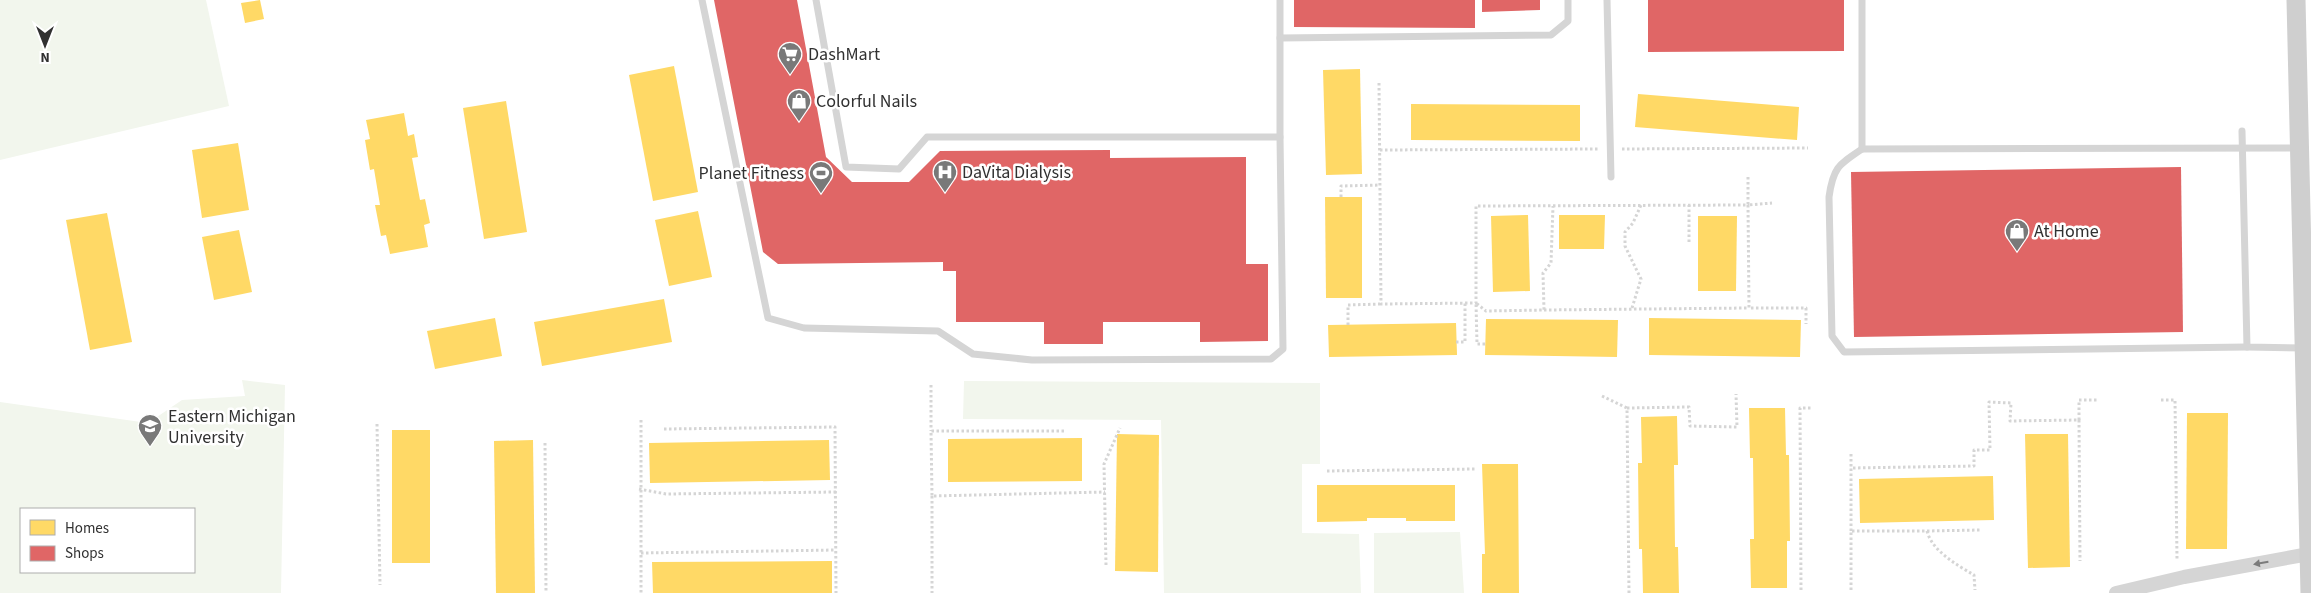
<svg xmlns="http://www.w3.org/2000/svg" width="2311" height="593" font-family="'Source Sans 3',sans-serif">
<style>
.green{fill:#f2f6ed;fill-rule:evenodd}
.homes{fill:#ffd966}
.shops{fill:#e06666}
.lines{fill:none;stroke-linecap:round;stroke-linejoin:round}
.path{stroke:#d5d5d5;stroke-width:3;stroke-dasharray:2.5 2.5;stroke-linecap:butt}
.lane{stroke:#d5d5d5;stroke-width:7}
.street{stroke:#d5d5d5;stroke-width:14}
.secondary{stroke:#cfcfcf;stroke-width:19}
.oneway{fill:#7b7b7b}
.labels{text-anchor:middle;stroke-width:5;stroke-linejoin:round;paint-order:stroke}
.poi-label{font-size:18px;fill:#313131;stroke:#fff;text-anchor:start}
</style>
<rect width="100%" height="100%" fill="#fff"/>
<g class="green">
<polygon points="0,0 206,0 229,106 0,160"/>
<path d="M242 380 285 385 281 593H0V402L148 423 182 400 245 396ZM21 509H194V572H21Z"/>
<polygon points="964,381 1320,383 1320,464 1302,464 1302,533 1359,534 1361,593 1164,593 1161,420 963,419"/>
<polygon points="1460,532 1464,593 1374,593 1374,533"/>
</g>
<g class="homes">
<polygon points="260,0 264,19 245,23 241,3"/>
<polygon points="674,66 698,192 653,201 629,75"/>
<polygon points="1360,69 1362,174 1326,175 1323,70"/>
<polygon points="1638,94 1799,107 1797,140 1635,127"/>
<polygon points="506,101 527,232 484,239 463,108"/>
<polygon points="1411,104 1580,105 1580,141 1411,140"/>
<polygon points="404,113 408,136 414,134 418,157 412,158 420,200 425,199 430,223 424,225 428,247 390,254 386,235 381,236 375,205 380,205 374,169 370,170 365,140 370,139 366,120"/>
<polygon points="238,143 249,210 202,218 192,150"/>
<polygon points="1325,197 1362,197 1362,298 1326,298"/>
<polygon points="698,211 712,277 669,286 655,220"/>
<polygon points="107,213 132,342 90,350 66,220"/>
<polygon points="1528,215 1530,291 1493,292 1491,216"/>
<polygon points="1559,215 1605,215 1604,249 1559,249"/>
<polygon points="1698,216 1737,216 1736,291 1698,291"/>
<polygon points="239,230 252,292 214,300 202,237"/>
<polygon points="664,299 672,342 542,366 534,322"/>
<polygon points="495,318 502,356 435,369 427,331"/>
<polygon points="1649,318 1801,320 1800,357 1649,355"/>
<polygon points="1486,319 1618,320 1617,357 1485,355"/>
<polygon points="1456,323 1457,355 1329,357 1328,325"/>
<polygon points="1749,408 1785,408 1786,455 1789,455 1790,541 1787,541 1787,588 1751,588 1750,539 1754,539 1753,458 1750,458"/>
<polygon points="2187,413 2228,413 2227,549 2186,549"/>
<polygon points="1677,416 1678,465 1674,465 1675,547 1678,547 1679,593 1643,593 1642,549 1639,549 1638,463 1642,463 1641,417"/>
<rect x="392" y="430" width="38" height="133"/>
<polygon points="1117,434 1159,435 1158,572 1115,571"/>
<polygon points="2025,434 2068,434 2070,567 2028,568"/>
<polygon points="1082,438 1082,481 948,482 948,439"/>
<polygon points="533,440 535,593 496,593 494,441"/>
<polygon points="829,440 830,480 650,483 649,443"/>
<polygon points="1482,464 1518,464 1519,593 1482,593 1482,554 1485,554"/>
<polygon points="1993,476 1994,520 1860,523 1859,479"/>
<polygon points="1317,485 1455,485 1455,521 1406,521 1406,518 1367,518 1367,521 1317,522"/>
<polygon points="832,561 832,593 653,593 652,562"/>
</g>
<g class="shops">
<polygon points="714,0 797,0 826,157 852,182 909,182 940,151 1110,150 1110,158 1246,157 1246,264 1268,264 1268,341 1200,342 1200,322 1103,322 1103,344 1044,344 1044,322 956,322 956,271 943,271 943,262 778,264 763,252"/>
<polygon points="1294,0 1475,0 1475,28 1294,27"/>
<polygon points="1482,0 1540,0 1540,10 1482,12"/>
<polygon points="1648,0 1844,0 1844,51 1648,52"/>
<polygon points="2181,167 2183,332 1854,337 1851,172"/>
</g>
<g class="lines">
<g class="path">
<polyline points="1379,83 1381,304 1476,303 1476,206 1748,205 1749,308 1806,308 1806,324"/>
<polyline points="1622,149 1808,148"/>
<polyline points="1380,150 1598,149 1597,148"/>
<polyline points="1748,177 1748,205 1772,203"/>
<polyline points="1341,197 1341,186 1380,185"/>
<polyline points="1689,242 1689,205"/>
<polyline points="1632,308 1641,279 1625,246 1625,232 1633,223 1641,205"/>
<polyline points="1544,310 1749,308"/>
<polyline points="1348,325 1348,305 1381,304"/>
<polyline points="1456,342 1465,342 1465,303"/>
<polyline points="1485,344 1477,344 1476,303 1486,311 1544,310 1543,273 1551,263 1553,206"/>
<polyline points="931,385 931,431"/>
<polyline points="1602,396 1627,408"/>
<polyline points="2161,400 2175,400 2177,559"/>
<polyline points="641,420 641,593"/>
<polyline points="2079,420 2079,400 2098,400"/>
<polyline points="377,424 380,585"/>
<polyline points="664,429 835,427 836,593"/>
<polyline points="1064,431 931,431 932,496 1105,492"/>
<polyline points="545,443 546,593"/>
<polyline points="1851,454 1851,468"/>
<polyline points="1327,471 1475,469"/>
<polyline points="639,489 666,494 836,492"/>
<polyline points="932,496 932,593"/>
<polyline points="1851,531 1851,468 1974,466 1974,450 1990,450 1989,402 2011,403 2010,421 2079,420 2080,561"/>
<polyline points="1927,531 1980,530"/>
<polyline points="641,553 836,550"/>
<polyline points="1106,565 1104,464 1120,428"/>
<polyline points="1801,590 1800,408 1813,408"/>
<path d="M1851 590V531H1927C1932 551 1957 565 1974 575L1975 590"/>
<polyline points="1629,593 1627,408 1689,407 1690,426 1737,427 1736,394"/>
</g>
<g class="lane">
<polyline points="702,0 768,318 804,328 938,331 973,354 1032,360 1271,359 1283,349 1280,137"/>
<polyline points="816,0 846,167 899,169 927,137 1280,137 1280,0"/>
<polyline points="1607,0 1611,177"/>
<polyline points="1862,0 1862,149 2298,148"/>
<polyline points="1280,38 1551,35 1568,21 1568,0"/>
<polyline points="2242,131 2247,347 2304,348"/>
<path d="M1862 149C1838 165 1833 168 1829 197L1832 336 1844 352 2247 347"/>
</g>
<polyline class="street" points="2116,593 2184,577 2309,554"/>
<polyline class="secondary" points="2296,0 2310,593"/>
</g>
<defs><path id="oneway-solid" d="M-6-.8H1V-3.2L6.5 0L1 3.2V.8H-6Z" transform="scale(1.25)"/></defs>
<use class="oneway" href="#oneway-solid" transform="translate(2261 563) rotate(170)"/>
<defs>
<g id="supermarket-pin" transform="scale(1.25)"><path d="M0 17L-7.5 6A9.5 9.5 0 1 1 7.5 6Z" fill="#797979" stroke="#fff"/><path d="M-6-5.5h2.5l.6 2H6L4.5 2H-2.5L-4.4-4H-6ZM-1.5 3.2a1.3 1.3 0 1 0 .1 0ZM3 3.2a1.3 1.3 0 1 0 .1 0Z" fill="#fff"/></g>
<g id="shop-pin" transform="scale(1.25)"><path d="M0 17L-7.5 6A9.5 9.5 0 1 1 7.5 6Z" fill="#797979" stroke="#fff"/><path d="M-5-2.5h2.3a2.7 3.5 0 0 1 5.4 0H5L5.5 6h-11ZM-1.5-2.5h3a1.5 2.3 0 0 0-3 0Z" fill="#fff"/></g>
<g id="hospital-pin" transform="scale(1.25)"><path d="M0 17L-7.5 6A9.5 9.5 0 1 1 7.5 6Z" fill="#797979" stroke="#fff"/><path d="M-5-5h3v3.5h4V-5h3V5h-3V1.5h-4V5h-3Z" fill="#fff"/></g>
<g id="stadium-pin" transform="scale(1.25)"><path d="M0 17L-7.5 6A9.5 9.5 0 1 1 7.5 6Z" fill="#797979" stroke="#fff"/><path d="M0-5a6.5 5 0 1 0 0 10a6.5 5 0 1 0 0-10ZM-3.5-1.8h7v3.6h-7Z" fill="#fff"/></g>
<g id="university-pin" transform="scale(1.25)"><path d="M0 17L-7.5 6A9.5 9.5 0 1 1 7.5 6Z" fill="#797979" stroke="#fff"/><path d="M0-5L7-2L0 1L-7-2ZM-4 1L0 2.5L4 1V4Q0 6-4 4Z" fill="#fff"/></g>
</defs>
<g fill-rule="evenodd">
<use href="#supermarket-pin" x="790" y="54"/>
<use href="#shop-pin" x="799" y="101"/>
<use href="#hospital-pin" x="945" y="172"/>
<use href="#stadium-pin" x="821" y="173"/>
<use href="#shop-pin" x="2017" y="231"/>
<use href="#university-pin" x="150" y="426"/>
</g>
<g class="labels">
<g class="poi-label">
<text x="808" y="60">DashMart</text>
<text x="816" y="107">Colorful Nails</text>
<text x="962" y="178">DaVita Dialysis</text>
<text x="804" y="179" text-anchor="end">Planet Fitness</text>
<text x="2034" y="237">At Home</text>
<text x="168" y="422">Eastern Michigan<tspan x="168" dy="21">University</tspan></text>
</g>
</g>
<rect x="20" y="508" width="175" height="65" fill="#ffffff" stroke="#adadad"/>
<rect x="30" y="520" width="25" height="15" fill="#ffd966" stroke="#adadad"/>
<text x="65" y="533" font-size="15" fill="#313131">Homes</text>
<rect x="30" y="546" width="25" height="15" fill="#e06666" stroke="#adadad"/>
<text x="65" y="558" font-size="15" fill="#313131">Shops</text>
<g transform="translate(45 45) rotate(180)" stroke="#ffffff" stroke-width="4" paint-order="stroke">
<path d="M0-4L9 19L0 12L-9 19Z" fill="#313131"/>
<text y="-8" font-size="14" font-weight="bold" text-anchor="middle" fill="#313131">N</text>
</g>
</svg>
